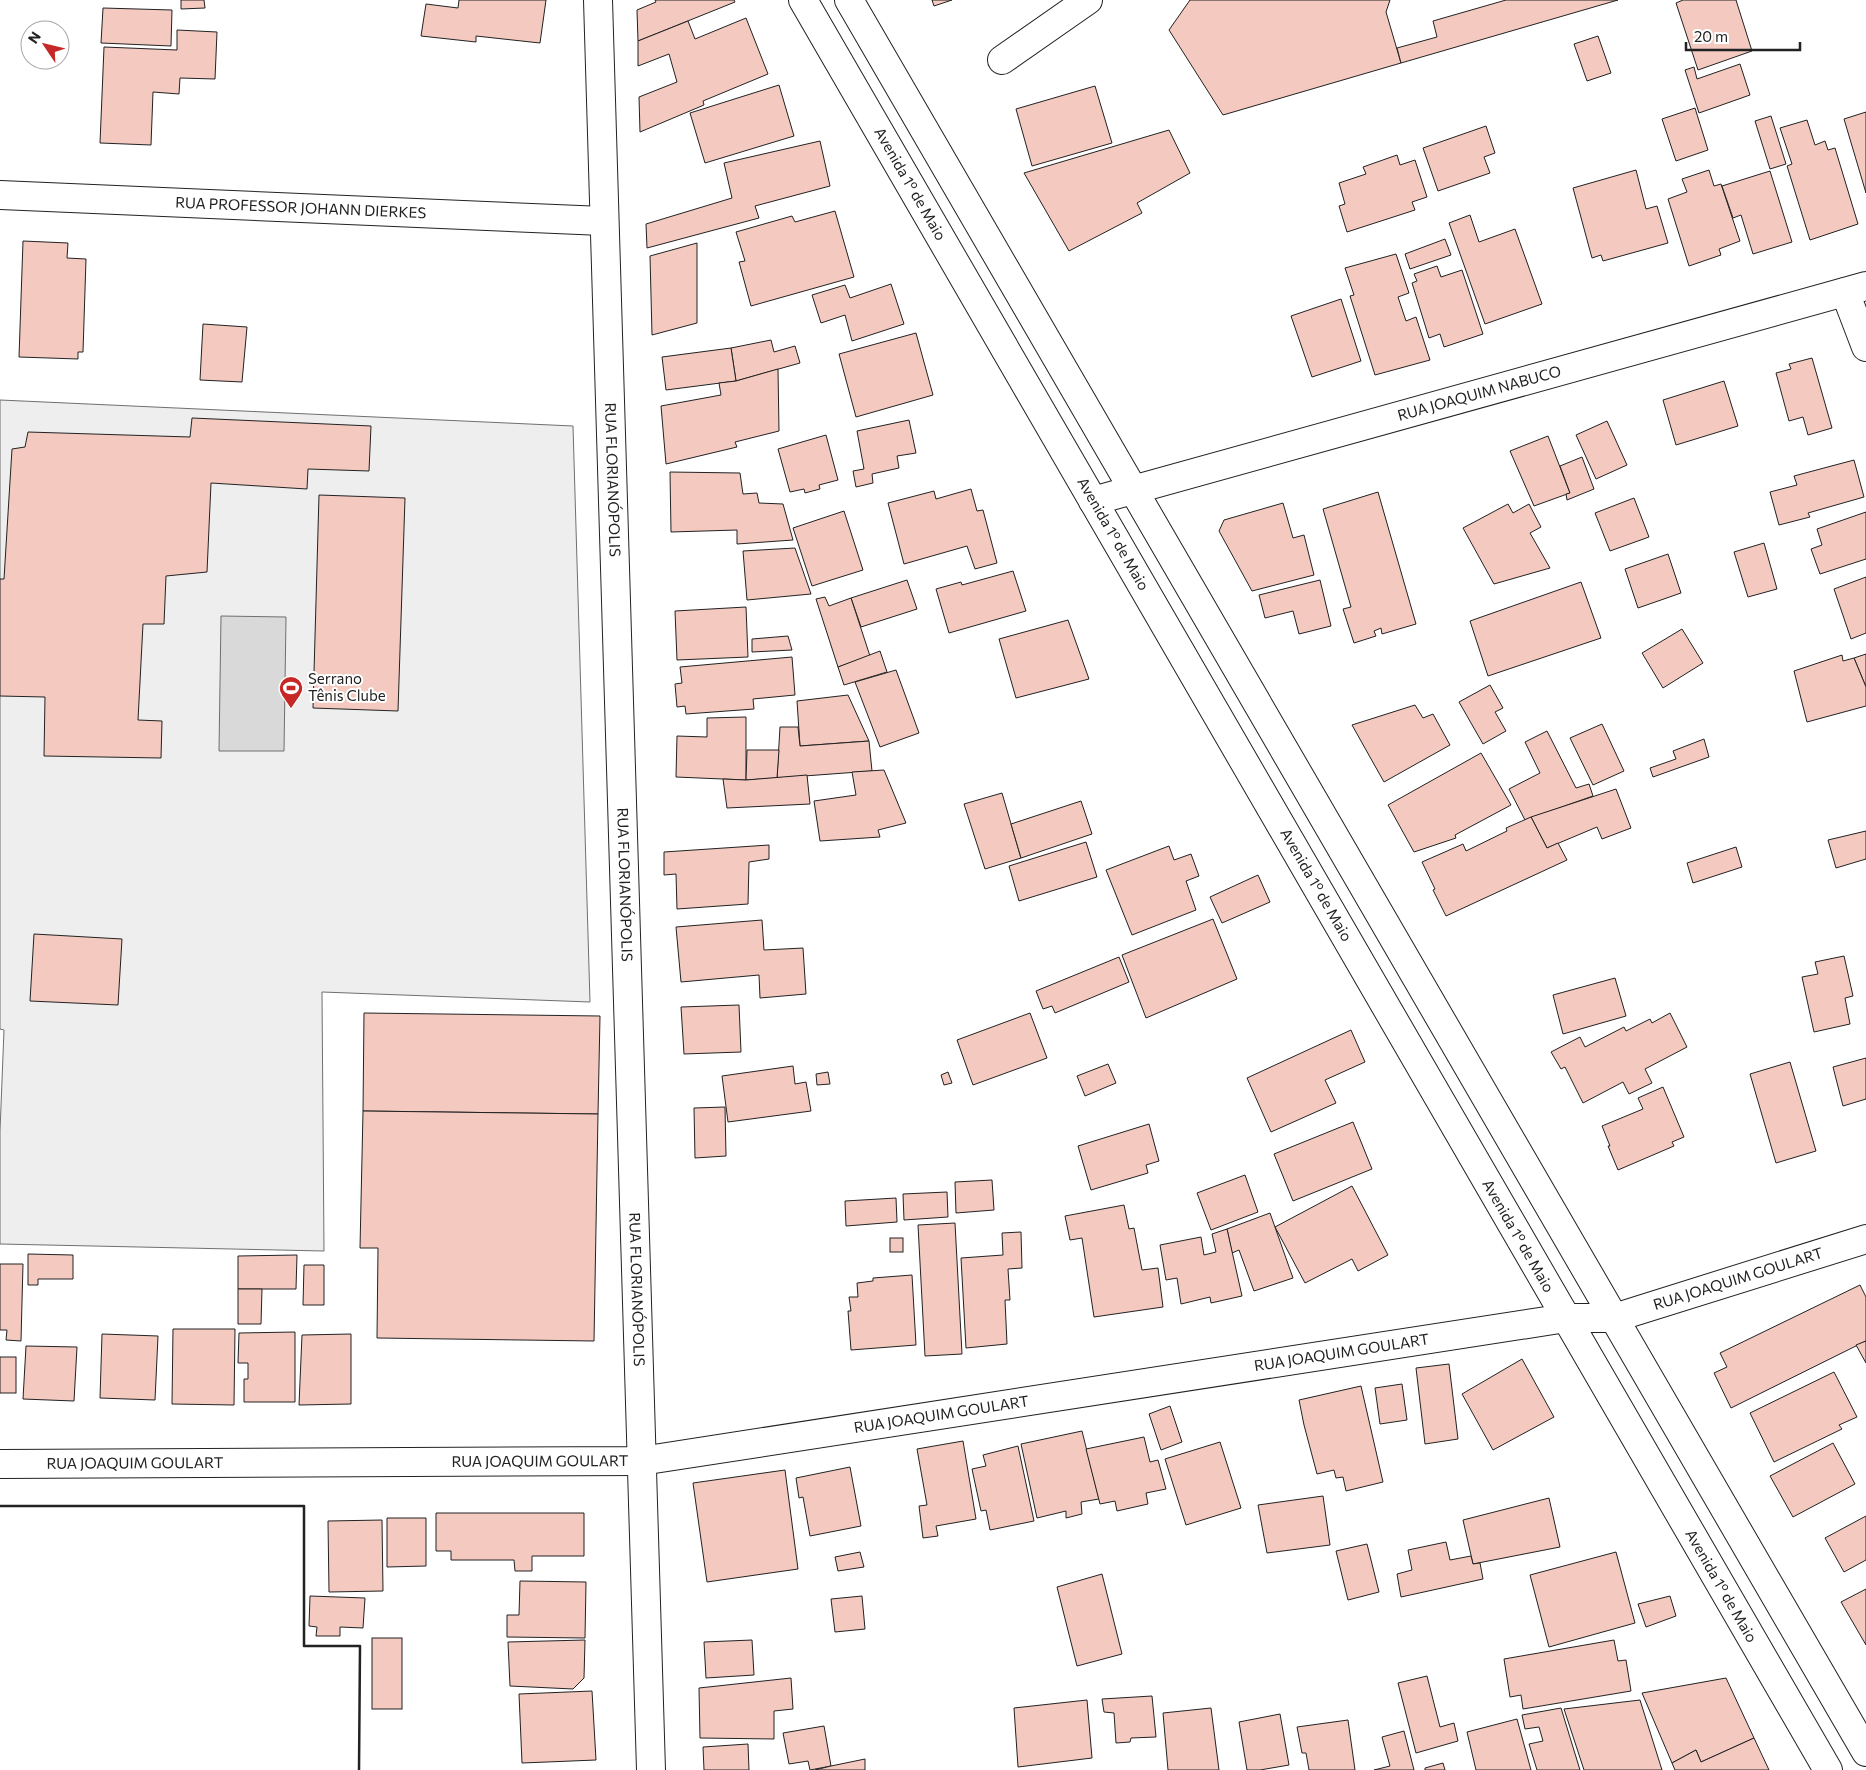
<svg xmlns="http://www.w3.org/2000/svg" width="1866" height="1770" font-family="Commissioner,sans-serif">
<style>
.green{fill:#eee;stroke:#6f6f6f}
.water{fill:#d9d9d9;stroke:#6f6f6f}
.building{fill:#f3c9c0;stroke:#222}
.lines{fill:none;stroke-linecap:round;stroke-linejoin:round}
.minor-casing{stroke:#222;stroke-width:30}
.major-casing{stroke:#222;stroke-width:30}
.minor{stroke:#fff;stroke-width:28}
.major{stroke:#fff;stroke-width:28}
.wall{stroke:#222;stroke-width:2.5}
.labels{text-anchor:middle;stroke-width:4;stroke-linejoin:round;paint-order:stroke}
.street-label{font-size:15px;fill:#222;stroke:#fff}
.poi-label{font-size:15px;fill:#222;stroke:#fff;text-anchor:start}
</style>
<rect width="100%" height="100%" fill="#fff"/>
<polygon class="green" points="0,400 573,426 590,1002 322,992 324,1251 0,1244 0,1131 4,1030 0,1029"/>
<polygon class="water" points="221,616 286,617 284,751 219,751"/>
<g class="building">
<polygon points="181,0 204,0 205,8 181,9"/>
<polygon points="459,0 546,0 540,43 476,36 476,42 421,36 426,4 458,8"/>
<polygon points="655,0 734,0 735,2 638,41 637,10 656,2"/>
<polygon points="932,0 952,0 934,6"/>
<polygon points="1190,0 1390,0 1386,12 1401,63 1223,115 1169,30"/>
<polygon points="1506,0 1618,0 1401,63 1397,48 1437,37 1433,21"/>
<polygon points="1683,0 1736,0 1752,51 1698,70 1676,3"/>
<polygon points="103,8 172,10 171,46 101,43"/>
<polygon points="746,18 768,74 703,101 704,105 640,132 639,97 677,82 669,54 638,66 638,41 688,21 695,39"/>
<polygon points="177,30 217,32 215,79 180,78 179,94 153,92 151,145 100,143 104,47 177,50"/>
<polygon points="1598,36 1611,73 1587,81 1574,44"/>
<polygon points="1740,64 1750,95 1699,113 1685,70 1694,67 1697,79"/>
<polygon points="779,85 794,136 705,163 690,113"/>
<polygon points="1095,86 1112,143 1032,166 1016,109"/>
<polygon points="1695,108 1708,150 1676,161 1662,119"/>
<polygon points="1866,112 1866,193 1844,119"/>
<polygon points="1771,116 1786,164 1770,169 1755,121"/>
<polygon points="1807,120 1815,145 1825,141 1828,150 1835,148 1858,224 1810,240 1787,166 1792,164 1780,128"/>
<polygon points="1486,126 1495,153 1484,157 1490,173 1438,191 1423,148"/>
<polygon points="1169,130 1190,173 1137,203 1142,213 1069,251 1024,173"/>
<polygon points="820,141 830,186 755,206 759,218 647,248 646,224 732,198 724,163"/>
<polygon points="1397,155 1400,165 1415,160 1427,197 1412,202 1415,210 1347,232 1339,206 1345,204 1339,183 1366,174 1363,167"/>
<polygon points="1636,170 1646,209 1657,206 1668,243 1603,261 1601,255 1592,258 1573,188"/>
<polygon points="1709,170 1714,186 1721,184 1740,241 1719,249 1721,255 1689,266 1668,199 1687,192 1682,179"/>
<polygon points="1770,171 1792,242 1753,254 1741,215 1733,218 1722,186"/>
<polygon points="835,211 854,277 751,306 739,262 745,261 736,232 792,216 795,222"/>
<polygon points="1470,215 1479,242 1515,229 1542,304 1485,324 1449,223"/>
<polygon points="1445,239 1451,255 1410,269 1405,254"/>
<polygon points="23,241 68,243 67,258 86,259 83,352 78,352 78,359 19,357"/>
<polygon points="697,243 697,323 652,335 650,256"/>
<polygon points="1396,254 1409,293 1398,297 1406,321 1416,317 1430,360 1375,375 1350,296 1354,295 1345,268"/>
<polygon points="1437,266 1441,277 1462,270 1483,334 1444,347 1440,334 1429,338 1412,283 1417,281 1414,274"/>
<polygon points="891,284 904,324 852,341 845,315 821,323 812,295 845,285 850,298"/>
<polygon points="1341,299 1361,361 1312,377 1291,316"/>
<polygon points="203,324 247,327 242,382 200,380"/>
<polygon points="916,333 933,395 856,417 839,354"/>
<polygon points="771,340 774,352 795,346 800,363 736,381 731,348"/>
<polygon points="731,348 736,381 666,390 662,357"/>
<polygon points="1812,358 1832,428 1808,435 1803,417 1789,421 1776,373 1791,369 1789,364"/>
<polygon points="778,369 779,431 735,442 737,447 666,464 661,406 721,395 719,383 736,381"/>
<polygon points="1724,381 1738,426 1676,445 1663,400"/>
<polygon points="192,418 371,426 369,471 308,469 307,489 211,483 207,572 166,576 164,624 143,624 138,720 162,721 161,758 44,756 45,697 0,696 0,579 4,579 12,449 25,447 28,432 190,437"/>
<polygon points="909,420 916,453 897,456 899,468 872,474 873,483 856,487 853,471 864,469 857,431"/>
<polygon points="1607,421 1627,465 1596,479 1576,435"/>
<polygon points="826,435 838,480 819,485 820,489 805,493 804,489 790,492 778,449"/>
<polygon points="1548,436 1570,493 1534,506 1510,451"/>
<polygon points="1582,457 1594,489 1567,500 1566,494 1570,493 1560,466"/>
<polygon points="1854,460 1864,497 1808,513 1810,517 1779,525 1770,492 1797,485 1794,476"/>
<polygon points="670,472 740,473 743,494 757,493 759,503 783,504 793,540 737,544 737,530 671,532"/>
<polygon points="971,489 977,511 983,510 997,563 975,569 967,546 904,564 888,503 934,491 936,499"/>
<polygon points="1378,492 1416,624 1382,634 1381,628 1374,631 1376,636 1354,643 1343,609 1351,607 1323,509"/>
<polygon points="319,495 405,498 398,711 313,708"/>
<polygon points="1634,498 1649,537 1610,551 1595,513"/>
<polygon points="1283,503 1293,538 1304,535 1314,575 1252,591 1219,531 1224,520"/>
<polygon points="1508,504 1513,513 1529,504 1541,527 1530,533 1550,568 1494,584 1463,528"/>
<polygon points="844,511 863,570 812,586 793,528"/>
<polygon points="1866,512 1866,559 1820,574 1811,549 1822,545 1817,529"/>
<polygon points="1764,543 1777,589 1748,597 1734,552"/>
<polygon points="795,548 811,594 747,600 743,551"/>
<polygon points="1668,554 1681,593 1638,608 1625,569"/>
<polygon points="1013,571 1026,611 949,633 936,589 961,582 962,585"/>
<polygon points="1866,577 1866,633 1851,639 1834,589"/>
<polygon points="907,580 917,609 861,627 851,598"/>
<polygon points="1320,580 1331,626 1299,634 1293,611 1265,618 1259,595"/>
<polygon points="1581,582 1601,638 1488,676 1470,621"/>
<polygon points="825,597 829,606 851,598 870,656 838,667 816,599"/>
<polygon points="746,607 748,657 677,660 675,611"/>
<polygon points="1068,620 1089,679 1016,698 999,639"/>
<polygon points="1682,629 1703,663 1663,688 1642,653"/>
<polygon points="788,636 792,650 752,652 752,639"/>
<polygon points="880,651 887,672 844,685 838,667"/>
<polygon points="1866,654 1866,687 1854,658"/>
<polygon points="1842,655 1843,661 1854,658 1866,687 1866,706 1807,722 1794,671"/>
<polygon points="792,657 795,695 753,699 754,709 686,714 685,706 677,707 675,684 682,683 680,667"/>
<polygon points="896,670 919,733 880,747 855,682"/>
<polygon points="1490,685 1503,708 1495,712 1506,731 1483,744 1459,702"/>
<polygon points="848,695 869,741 800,746 797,701"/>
<polygon points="1415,705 1423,718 1433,714 1450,745 1384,782 1352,725"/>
<polygon points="746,717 746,780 676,777 677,736 707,737 707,718"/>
<polygon points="1602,724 1624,771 1593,785 1570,738"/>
<polygon points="780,727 798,727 800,746 869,741 872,771 777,778"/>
<polygon points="1547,731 1576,788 1589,784 1593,796 1525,820 1509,789 1540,773 1525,742"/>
<polygon points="1704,739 1709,757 1653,777 1650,768 1676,759 1673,751"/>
<polygon points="747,750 779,750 777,778 746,780"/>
<polygon points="1481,753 1511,805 1455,835 1456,838 1414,852 1388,805"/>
<polygon points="884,770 906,823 878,830 880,837 820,841 814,801 856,795 852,772"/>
<polygon points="807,775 810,804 727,808 723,779 746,780"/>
<polygon points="1616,789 1631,828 1602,839 1597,827 1547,848 1531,817"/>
<polygon points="1002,793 1021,858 985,869 964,804"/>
<polygon points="1081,801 1092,834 1021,858 1011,824"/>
<polygon points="1531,817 1547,848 1558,843 1567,860 1446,916 1433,890 1435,889 1422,862 1463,844 1466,851 1507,831 1506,828"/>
<polygon points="1866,831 1866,859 1836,868 1828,840"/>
<polygon points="1086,842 1097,877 1019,901 1009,866"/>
<polygon points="769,845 769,859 749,862 748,904 677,909 676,874 664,875 664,852"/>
<polygon points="1169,846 1174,860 1191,854 1199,876 1186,881 1196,910 1132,935 1106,870"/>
<polygon points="1736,847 1742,867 1693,883 1687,863"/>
<polygon points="1258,875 1270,902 1222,923 1210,897"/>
<polygon points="1213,919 1237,979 1146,1018 1122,955"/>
<polygon points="762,920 764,950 803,948 806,994 760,998 759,975 681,982 676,927"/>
<polygon points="34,934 122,939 118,1005 30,1001"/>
<polygon points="1844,956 1853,996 1845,998 1850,1024 1814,1032 1802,977 1818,974 1815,962"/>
<polygon points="1119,957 1129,982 1055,1013 1052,1006 1043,1009 1036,991"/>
<polygon points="1615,978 1626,1016 1563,1034 1553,995"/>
<polygon points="739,1005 741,1052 684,1054 681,1007"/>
<polygon points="364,1013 600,1016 598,1114 363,1111"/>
<polygon points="1030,1013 1047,1058 973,1085 957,1040"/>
<polygon points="1670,1013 1687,1047 1645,1069 1652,1083 1629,1094 1623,1082 1583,1103 1565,1067 1561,1069 1551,1052 1580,1037 1585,1047 1624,1027 1626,1031 1650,1019 1652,1023"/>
<polygon points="1351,1030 1365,1062 1325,1080 1336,1103 1271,1132 1247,1078"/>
<polygon points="1866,1058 1866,1099 1843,1106 1833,1067"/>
<polygon points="1790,1062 1816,1151 1776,1163 1750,1074"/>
<polygon points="1108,1064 1116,1083 1085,1096 1077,1076"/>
<polygon points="793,1066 795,1084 806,1082 811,1111 728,1122 722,1076"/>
<polygon points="828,1072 830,1084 817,1085 816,1074"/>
<polygon points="948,1072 952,1083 944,1085 941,1075"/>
<polygon points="1663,1087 1684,1137 1672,1142 1674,1146 1618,1170 1608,1146 1610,1146 1602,1126 1643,1109 1638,1098"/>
<polygon points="725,1107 726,1156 695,1158 694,1108"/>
<polygon points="363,1111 598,1114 594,1341 377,1338 378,1248 360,1248"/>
<polygon points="1353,1122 1372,1169 1293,1201 1274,1154"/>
<polygon points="1149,1124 1159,1161 1146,1165 1148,1173 1091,1190 1078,1146"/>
<polygon points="1245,1175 1258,1212 1211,1230 1197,1193"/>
<polygon points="992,1180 994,1210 956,1213 955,1182"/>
<polygon points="1352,1186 1388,1255 1358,1271 1352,1259 1305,1283 1275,1227"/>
<polygon points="947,1192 948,1217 904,1220 903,1194"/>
<polygon points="896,1198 897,1222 846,1226 845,1201"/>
<polygon points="1124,1205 1129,1229 1134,1228 1142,1270 1158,1268 1163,1307 1094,1317 1082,1238 1070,1240 1065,1216"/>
<polygon points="1270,1213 1293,1278 1254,1291 1239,1250 1232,1253 1227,1229"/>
<polygon points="955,1223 962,1354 925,1356 918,1225"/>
<polygon points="1227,1229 1242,1296 1211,1303 1210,1297 1181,1304 1177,1278 1166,1280 1160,1245 1201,1237 1204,1255 1216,1252 1212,1234"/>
<polygon points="1021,1232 1022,1268 1008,1269 1010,1300 1005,1300 1007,1344 966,1348 961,1258 1003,1255 1002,1233"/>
<rect x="890" y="1238" width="13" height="14"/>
<polygon points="28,1254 73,1255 73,1279 38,1279 38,1285 28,1285"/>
<polygon points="297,1255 296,1289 238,1289 238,1256"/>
<polygon points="0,1264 23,1264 21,1341 6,1340 7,1330 0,1330"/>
<polygon points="304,1265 324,1265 324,1305 303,1305"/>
<polygon points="912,1275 916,1345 851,1350 848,1311 851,1311 849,1297 858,1297 857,1283 873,1281 873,1278"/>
<polygon points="1860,1285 1866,1297 1866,1341 1731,1408 1714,1373 1727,1367 1720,1353"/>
<polygon points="238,1289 262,1289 261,1324 238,1324"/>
<polygon points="173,1329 235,1329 234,1405 172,1404"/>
<polygon points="295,1332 295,1402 244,1402 244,1379 248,1379 248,1363 238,1363 239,1333"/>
<polygon points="102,1334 158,1336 155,1400 100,1398"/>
<polygon points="351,1334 351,1404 299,1405 302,1335"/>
<polygon points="1866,1341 1866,1363 1856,1345"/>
<polygon points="26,1346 77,1347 74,1401 23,1399"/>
<rect x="0" y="1357" width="16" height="36"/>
<polygon points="1522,1359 1554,1417 1493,1450 1462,1394"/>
<polygon points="1449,1364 1458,1439 1425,1444 1416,1368"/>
<polygon points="1834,1372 1857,1417 1839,1425 1842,1429 1774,1462 1750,1413"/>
<polygon points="1402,1384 1407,1420 1380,1424 1375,1388"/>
<polygon points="1361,1386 1383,1482 1346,1491 1343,1477 1336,1478 1334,1470 1317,1474 1304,1425 1299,1400"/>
<polygon points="1170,1406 1182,1442 1161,1450 1149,1414"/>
<polygon points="1082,1431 1099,1499 1081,1502 1082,1514 1066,1518 1066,1511 1037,1518 1021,1444"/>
<polygon points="1144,1437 1150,1462 1158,1460 1166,1489 1146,1493 1148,1504 1117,1511 1115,1501 1100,1504 1086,1449"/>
<polygon points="963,1441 976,1519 936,1526 938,1536 923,1538 919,1506 927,1505 917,1449"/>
<polygon points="1220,1442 1241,1508 1186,1525 1165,1459"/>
<polygon points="1833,1443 1855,1484 1793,1517 1770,1476"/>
<polygon points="1018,1446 1034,1521 990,1530 986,1510 981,1511 972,1469 986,1466 983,1455"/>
<polygon points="850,1467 861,1526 810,1536 803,1497 799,1498 796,1478"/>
<polygon points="785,1470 798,1569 707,1582 693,1483"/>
<polygon points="1323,1496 1330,1545 1267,1553 1258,1505"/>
<polygon points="1549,1498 1560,1547 1473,1564 1463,1520"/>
<polygon points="436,1513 584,1513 584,1556 532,1556 532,1571 515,1571 514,1560 451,1560 451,1551 436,1551"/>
<polygon points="1866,1516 1866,1560 1844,1572 1825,1538"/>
<polygon points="387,1518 426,1518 426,1566 387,1567"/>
<polygon points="382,1520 383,1591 329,1592 328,1521"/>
<polygon points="1446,1542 1450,1560 1471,1556 1473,1564 1480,1563 1483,1579 1401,1597 1397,1574 1412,1570 1408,1550"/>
<polygon points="1367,1544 1379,1592 1348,1600 1336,1551"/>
<polygon points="860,1552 864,1567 838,1571 835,1557"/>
<polygon points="1616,1552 1635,1623 1549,1647 1530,1575"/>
<polygon points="1102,1574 1122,1654 1077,1666 1057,1587"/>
<polygon points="520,1581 586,1582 585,1638 507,1637 507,1615 519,1615"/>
<polygon points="1866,1589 1866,1645 1841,1602"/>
<polygon points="310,1596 365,1598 363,1628 340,1627 340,1636 316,1636 317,1627 309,1626"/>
<polygon points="862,1596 865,1629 835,1632 831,1599"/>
<polygon points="1670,1596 1676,1616 1646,1627 1638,1604"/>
<rect x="372" y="1638" width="30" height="71"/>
<polygon points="585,1640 584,1678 573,1689 510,1686 508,1642"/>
<polygon points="752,1640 754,1675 706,1678 704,1642"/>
<polygon points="1614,1640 1618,1661 1626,1660 1631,1691 1523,1709 1521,1695 1510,1697 1504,1659"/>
<polygon points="1427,1676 1440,1727 1454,1723 1458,1741 1416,1753 1398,1683"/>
<polygon points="791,1678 793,1709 774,1711 774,1739 700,1738 699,1688"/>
<polygon points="1726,1678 1754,1738 1701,1762 1696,1750 1672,1763 1642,1693"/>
<polygon points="592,1691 596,1760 522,1763 519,1694"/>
<polygon points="1152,1696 1156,1737 1131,1738 1130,1742 1116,1743 1114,1713 1104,1712 1102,1699"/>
<polygon points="1087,1700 1092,1758 1018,1767 1014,1708"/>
<polygon points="1640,1700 1662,1770 1584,1770 1564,1709"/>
<polygon points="1211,1708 1219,1770 1168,1770 1163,1713"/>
<polygon points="1561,1708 1580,1770 1537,1770 1529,1744 1543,1741 1539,1727 1525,1729 1522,1715"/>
<polygon points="1280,1714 1289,1765 1260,1770 1247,1770 1239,1722"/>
<polygon points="1517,1719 1531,1770 1476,1770 1467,1732"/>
<polygon points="1348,1720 1355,1770 1309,1770 1306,1753 1302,1753 1297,1727"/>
<polygon points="824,1726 831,1766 810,1770 808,1761 789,1764 783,1733"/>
<polygon points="1404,1731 1414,1770 1374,1770 1390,1766 1382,1737"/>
<polygon points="1754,1738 1769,1770 1675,1770 1672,1763 1696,1750 1701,1762"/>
<polygon points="748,1744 749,1770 704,1770 703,1747"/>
<polygon points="865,1759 865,1770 815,1770 831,1766"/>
<polygon points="1443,1763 1445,1770 1425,1770 1425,1768"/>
</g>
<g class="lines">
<g class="minor-casing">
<g id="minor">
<path id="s1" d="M598 0 651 1770"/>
<polyline points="1002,60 1088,0"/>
<path id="s2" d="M0 195 603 221"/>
<polyline points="1845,292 1866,347"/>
<path id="s3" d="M1093 501 1866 286"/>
<path id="s4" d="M0 1464 641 1461 1566 1318H1614L1866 1239"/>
</g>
</g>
<g class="major-casing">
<g id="major">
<polyline points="803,0 1828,1770"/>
<polyline points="849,0 1866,1752"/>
</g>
</g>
<use href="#minor" class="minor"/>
<use href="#major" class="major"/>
<polyline class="wall" points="0,1506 304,1506 304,1646 360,1646 359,1770"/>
</g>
<defs>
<g id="stadium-pin" transform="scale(1.25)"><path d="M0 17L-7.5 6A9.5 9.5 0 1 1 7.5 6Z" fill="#c62828" stroke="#fff"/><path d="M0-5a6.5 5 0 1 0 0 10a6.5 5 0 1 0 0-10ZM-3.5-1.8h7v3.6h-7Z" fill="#fff"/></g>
</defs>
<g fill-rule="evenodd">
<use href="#stadium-pin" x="291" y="688"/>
</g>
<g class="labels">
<g class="street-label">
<text transform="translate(910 184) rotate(60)" y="5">Avenida 1º de Maio</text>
<text dy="5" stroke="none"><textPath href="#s2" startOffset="301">RUA PROFESSOR JOHANN DIERKES</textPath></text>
<text dy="5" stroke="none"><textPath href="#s3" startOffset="401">RUA JOAQUIM NABUCO</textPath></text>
<text dy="5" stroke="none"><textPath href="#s1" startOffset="480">RUA FLORIANÓPOLIS</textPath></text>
<text transform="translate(1113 534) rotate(60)" y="5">Avenida 1º de Maio</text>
<text dy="5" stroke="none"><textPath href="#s1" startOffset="885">RUA FLORIANÓPOLIS</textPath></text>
<text transform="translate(1316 885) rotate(60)" y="5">Avenida 1º de Maio</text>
<text transform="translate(1518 1236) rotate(60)" y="5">Avenida 1º de Maio</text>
<text dy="5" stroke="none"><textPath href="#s4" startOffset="1755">RUA JOAQUIM GOULART</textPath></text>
<text dy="5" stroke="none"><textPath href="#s1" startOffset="1290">RUA FLORIANÓPOLIS</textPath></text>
<text dy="5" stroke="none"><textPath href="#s4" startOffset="1350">RUA JOAQUIM GOULART</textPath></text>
<text dy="5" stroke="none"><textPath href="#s4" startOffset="945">RUA JOAQUIM GOULART</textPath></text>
<text dy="5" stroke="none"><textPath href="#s4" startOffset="540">RUA JOAQUIM GOULART</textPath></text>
<text dy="5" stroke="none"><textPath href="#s4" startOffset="135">RUA JOAQUIM GOULART</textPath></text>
<text transform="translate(1721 1586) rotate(60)" y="5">Avenida 1º de Maio</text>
</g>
<g class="poi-label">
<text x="308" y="684">Serrano<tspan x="308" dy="17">Tênis Clube</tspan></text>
</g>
</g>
<g transform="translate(45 45) rotate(305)"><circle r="24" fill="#ffffff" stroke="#a7a7a7"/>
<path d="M0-4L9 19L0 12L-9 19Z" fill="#c62828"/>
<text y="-8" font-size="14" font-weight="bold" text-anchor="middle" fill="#222222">N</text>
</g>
<path d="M1686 42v8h114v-8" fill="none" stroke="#222222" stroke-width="2.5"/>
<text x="1694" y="42" font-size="15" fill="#222222" stroke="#ffffff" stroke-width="4" paint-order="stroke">20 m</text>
</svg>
